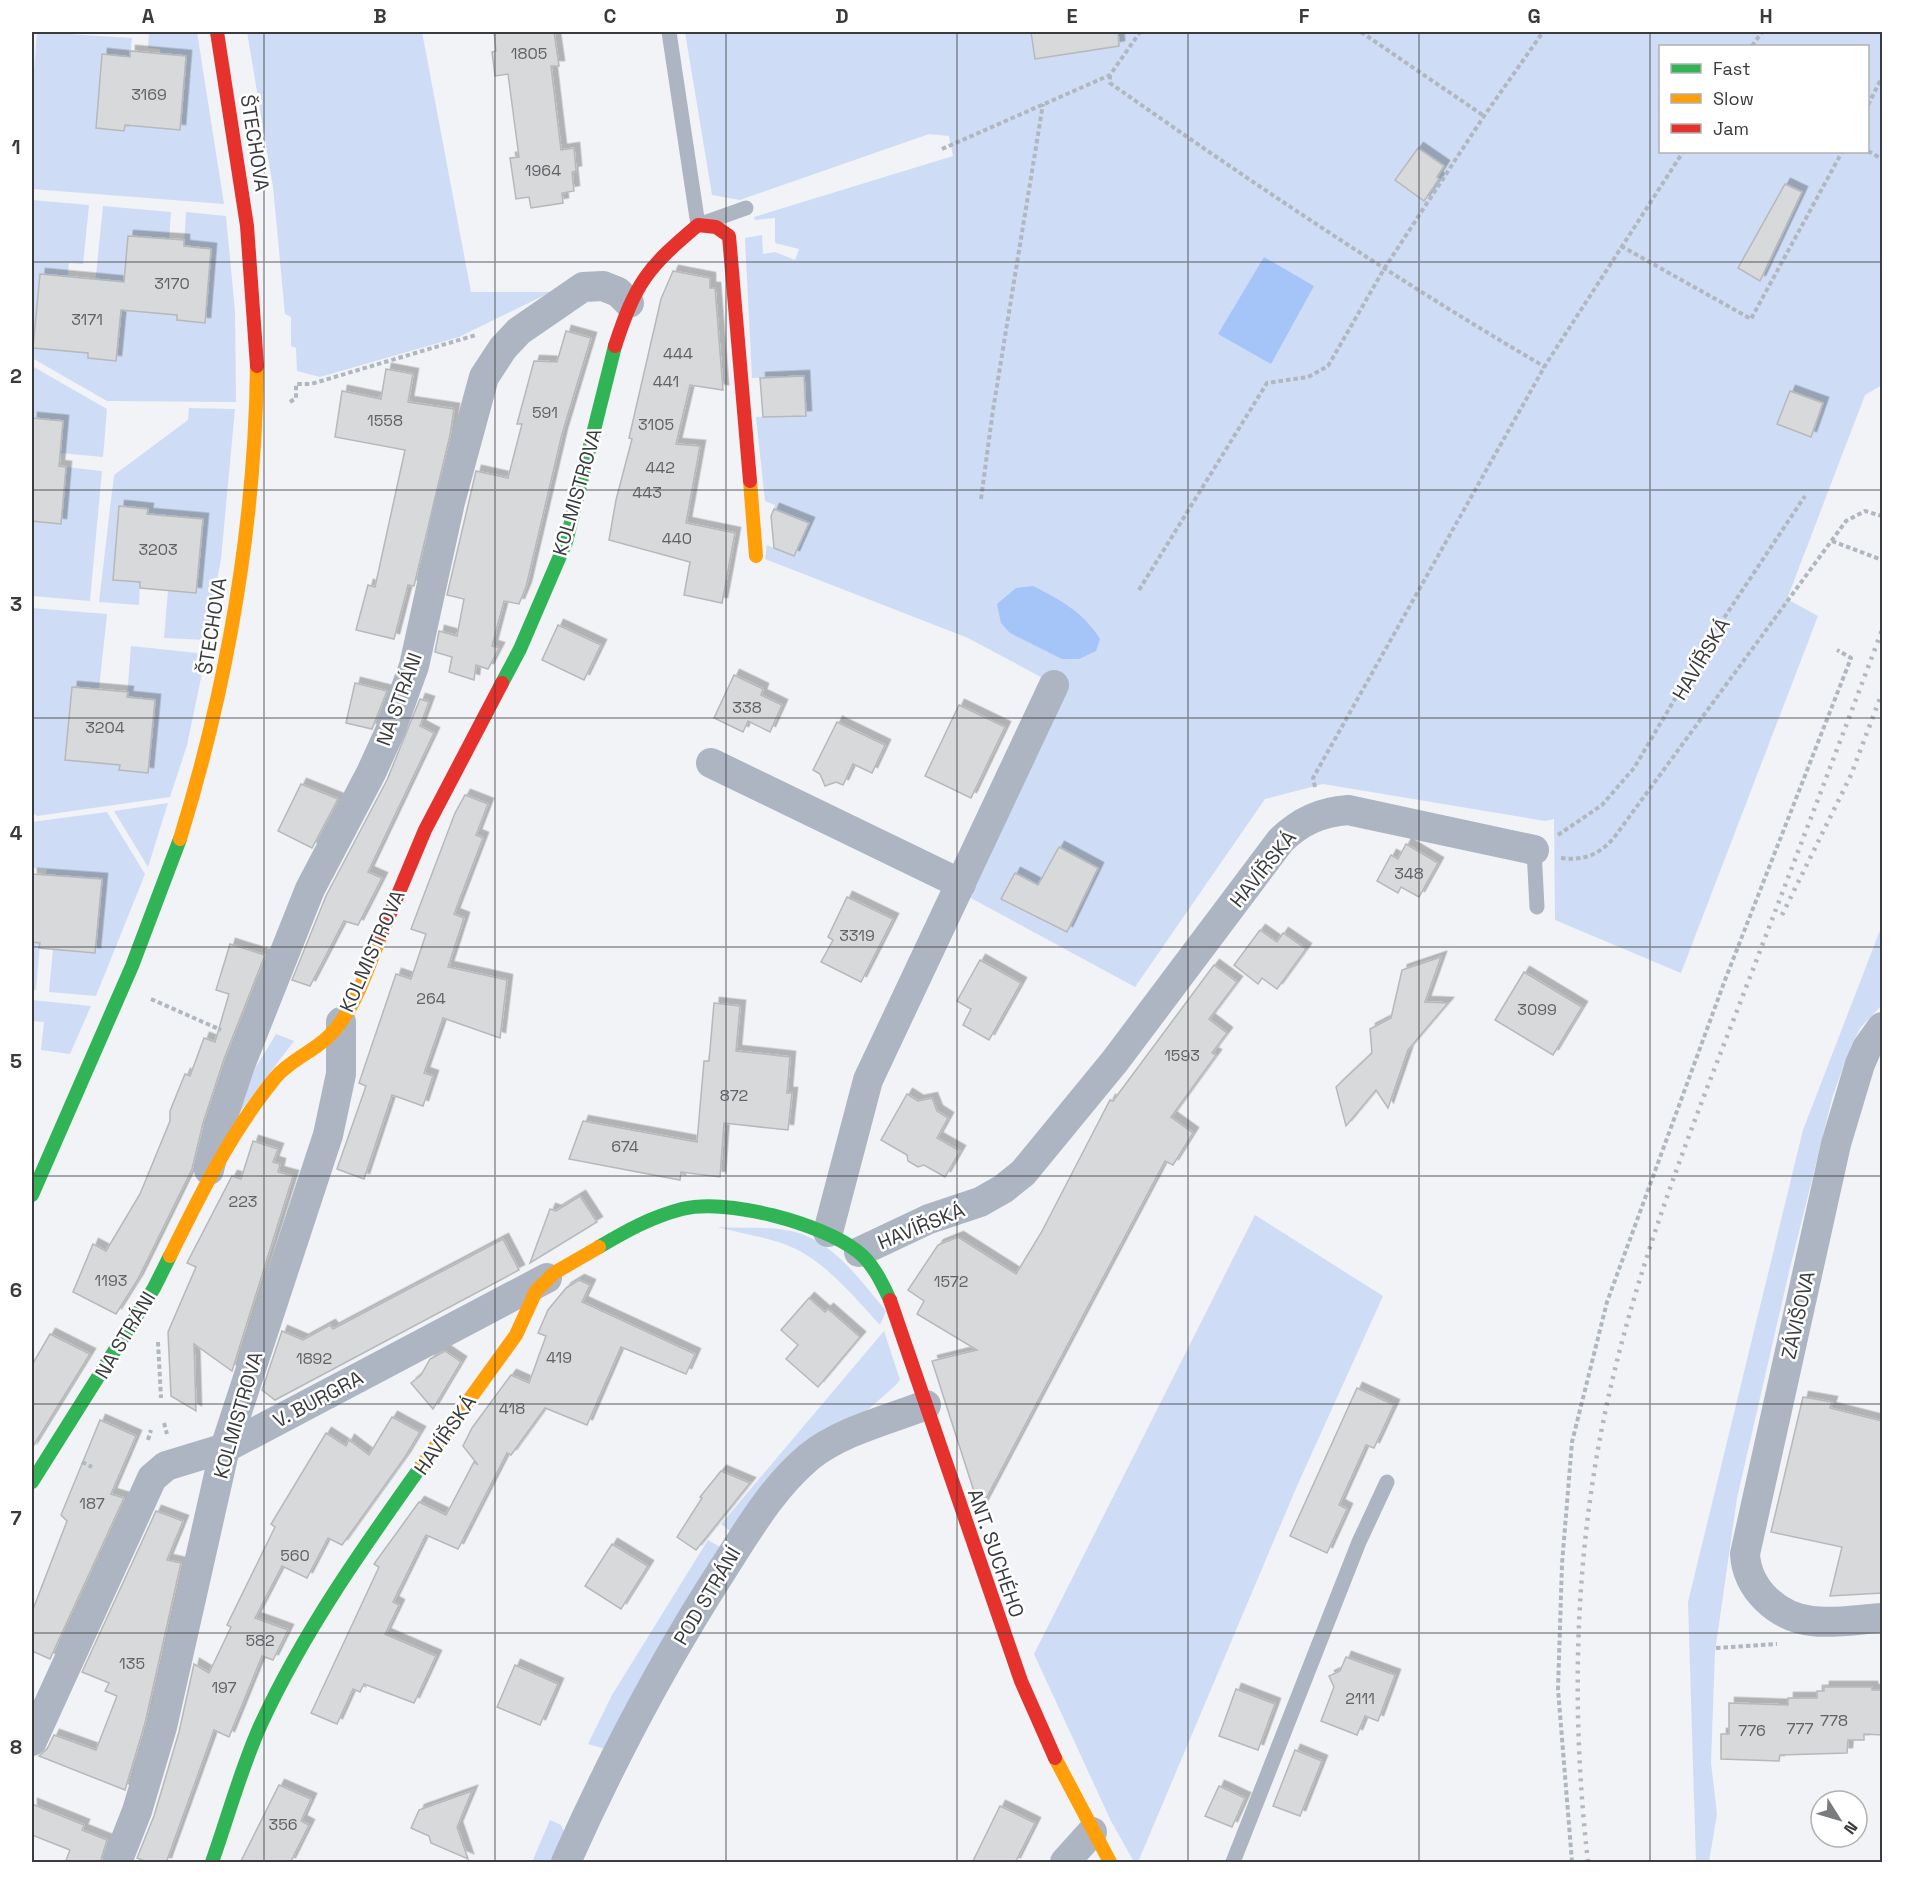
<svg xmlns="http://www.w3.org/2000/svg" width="1914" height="1894" font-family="'Space Grotesk',sans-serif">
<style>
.green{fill:#ceddf5;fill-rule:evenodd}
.water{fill:#a5c5f9}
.building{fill:#d7d9db;stroke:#b6b8ba;stroke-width:1.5;filter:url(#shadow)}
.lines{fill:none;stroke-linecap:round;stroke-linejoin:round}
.path{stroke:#b1b7c0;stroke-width:4;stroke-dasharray:4.5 3;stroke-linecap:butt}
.lane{stroke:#adb5c2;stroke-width:15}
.street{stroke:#adb5c2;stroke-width:30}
.fast{stroke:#30b455;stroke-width:14}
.slow{stroke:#ff9f0a;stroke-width:14}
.jam{stroke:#e5322d;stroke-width:14}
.rail{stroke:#b4b8bf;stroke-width:4.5;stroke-dasharray:3 6;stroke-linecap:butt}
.grid{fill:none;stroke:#3a3b3e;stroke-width:1.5;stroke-opacity:0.55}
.labels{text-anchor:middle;stroke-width:5;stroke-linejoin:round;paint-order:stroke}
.number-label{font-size:16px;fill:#616265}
.street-label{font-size:20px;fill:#3a3b3e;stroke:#fff}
.neatline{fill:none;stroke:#3a3b3e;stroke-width:2}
.grid-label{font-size:20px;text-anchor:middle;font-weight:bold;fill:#3a3b3e}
</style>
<defs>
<filter id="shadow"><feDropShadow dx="5.5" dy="-5.5" stdDeviation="0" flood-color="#0004"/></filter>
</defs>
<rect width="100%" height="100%" fill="#f1f3f6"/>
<g class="green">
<polygon points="37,32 132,38 130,57 102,55 96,127 124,131 125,125 180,130 186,56 160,54 160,49 148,48 149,32 197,32 224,204 32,189 32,96"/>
<polygon points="247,32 422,32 471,292 551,292 459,337 320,377 297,371 296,348 291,346 291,317 285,314 273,187"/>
<path d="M685 32H1882V385L1865 395 1787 599 1818 616 1681 973 1555 920 1554 819 1545 821 1323 784 1265 799 1135 987 969 897 1065 690 968 638 765 559 767 545 794 556 808 524 774 509 775 505 765 501 756 417 805 416 804 376 752 378 745 238 762 235 763 254 775 252 795 260 799 249 775 243V218L755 220 754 217 953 156 949 136 929 134 740 200 712 195ZM1660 46H1868V152H1660Z"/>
<polygon points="32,200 89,205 83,264 69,263 68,276 40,274 33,348 88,353 88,358 116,361 121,310 177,315 177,320 205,322 211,249 184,246 186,212 226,216 235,311 236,402 107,401 32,358"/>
<polygon points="103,206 171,212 169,240 128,236 124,287 95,285"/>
<polygon points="32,366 107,409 103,457 60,453 63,421 32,418"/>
<polygon points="189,408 235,409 221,559 206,640 164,638 168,590 196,592 203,520 147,514 147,509 120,506 113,580 140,582 139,605 99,602 114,475 188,420"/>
<polygon points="66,467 102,471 90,601 32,596 32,521 61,524"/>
<polygon points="32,608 107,614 99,689 72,687 65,760 120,765 120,770 148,773 155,700 127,697 131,646 206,654 187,745 170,797 37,816 32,812"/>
<polygon points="168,803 148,867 114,811"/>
<polygon points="107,812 145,874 96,996 49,992 53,949 95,953 102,879 46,875 47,869 32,868 32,822"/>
<polygon points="1882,925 1882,1005 1861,1027 1852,1044 1833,1095 1789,1272 1737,1498 1715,1652 1711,1763 1717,1814 1709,1862 1696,1862 1688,1602 1803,1130"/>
<polygon points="32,942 40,943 36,990 32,990"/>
<polygon points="32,1000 91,1006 70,1054 41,1050 44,1022 32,1021"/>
<polygon points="276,1034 294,1041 234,1120 240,1093"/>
<polygon points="1255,1215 1383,1296 1297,1486 1138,1862 1134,1862 1111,1821 1034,1654"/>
<path d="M717 1227C741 1229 768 1226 791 1231 833 1240 860 1280 886 1311L880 1325C856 1299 830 1267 798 1250 774 1238 743 1234 717 1227Z"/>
<polygon points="884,1331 900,1380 896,1385 730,1531 721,1524"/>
<polygon points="708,1540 720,1547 605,1749 588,1744 612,1695"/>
<polygon points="550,1820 561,1825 565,1834 553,1862 532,1862"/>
</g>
<g class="water">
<polygon points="1264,257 1314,286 1271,364 1218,334"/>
<path d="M1033 586C1061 600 1083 612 1100 639L1096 651 1079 659H1062L1010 633 1001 623 997 604 1016 588Z"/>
</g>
<g class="building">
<polygon points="494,32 554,32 559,66 551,66 561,150 574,148 576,171 572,172 574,191 562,193 563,203 531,208 529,197 516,199 510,158 519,157 508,74 495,76 492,52 496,51"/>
<polygon points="1031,32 1118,32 1119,46 1035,59"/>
<polygon points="130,51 186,56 180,130 125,125 124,131 96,128 102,54 130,57"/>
<polygon points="1418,148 1444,166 1437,177 1439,179 1424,201 1395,180"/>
<polygon points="1785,184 1802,192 1760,281 1738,268"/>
<polygon points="128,236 184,240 184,246 211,249 205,323 177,320 177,315 121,310 116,361 88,358 88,353 33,348 40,274 124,282"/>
<polygon points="673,271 710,278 710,288 715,288 723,390 690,385 676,444 700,446 686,523 735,533 722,603 684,595 690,562 609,540 616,500 632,439 629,438 661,299"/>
<polygon points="566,331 591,338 562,434 526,587 519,604 504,601 492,646 499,648 488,669 476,665 474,680 449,672 452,657 435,652 439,631 457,636 464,599 447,595 476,471 508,478 522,424 517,424 534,361 557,362"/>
<polygon points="386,369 413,374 408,402 454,409 450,435 414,586 408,585 394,639 356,630 368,585 375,587 405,450 335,437 342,391 381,399"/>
<polygon points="804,376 806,416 763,417 760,378"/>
<polygon points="1790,391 1823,403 1811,437 1777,424"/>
<polygon points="32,418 63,421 59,466 66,467 61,524 32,521"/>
<polygon points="119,506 148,509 147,514 203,519 196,593 140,588 140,582 113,580"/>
<polygon points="774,509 809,523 794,556 774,548 771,516"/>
<polygon points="558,625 601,645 584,680 542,660"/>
<polygon points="734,675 763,689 761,695 782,705 770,732 748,721 743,732 714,718"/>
<polygon points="355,683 387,691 372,729 346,723"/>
<polygon points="72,687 128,692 127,697 155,700 148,773 119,770 120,765 65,760"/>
<polygon points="420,699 429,702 420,726 434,733 368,872 382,878 358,925 344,921 310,986 292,980 326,896 387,780"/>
<polygon points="959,705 1005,727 971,798 925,776"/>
<polygon points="837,722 885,745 872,773 853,764 843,785 836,782 825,786 820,774 813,770"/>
<polygon points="301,784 338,799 312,848 278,831"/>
<polygon points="465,795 488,804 476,835 483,838 454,914 464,918 448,967 507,980 500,1038 443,1018 424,1073 433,1076 423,1106 392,1095 364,1179 337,1169 366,1086 359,1083 396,974 411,979 426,934 411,929 455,813"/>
<polygon points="1406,844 1438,863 1419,897 1401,887 1398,893 1377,881 1391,855 1398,859"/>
<polygon points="1059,847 1098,868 1067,932 1001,899 1015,873 1038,885"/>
<polygon points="32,874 102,879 95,953 39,948 40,943 32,942"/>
<polygon points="847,897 893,919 861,982 821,962 833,940 828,937"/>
<polygon points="1260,930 1277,942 1283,933 1306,949 1277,989 1262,978 1258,984 1234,965"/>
<polygon points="230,944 265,955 224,1059 203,1123 192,1169 138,1279 116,1314 73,1292 93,1244 106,1251 140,1194 170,1121 170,1111 185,1074 190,1076 204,1038 215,1042 229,994 216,990"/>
<polygon points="1441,957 1425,1002 1448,1003 1408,1050 1388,1108 1376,1090 1346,1126 1336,1087 1372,1053 1370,1029 1391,1018 1402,970"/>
<polygon points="980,960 1021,983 989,1040 963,1025 971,1009 957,1001"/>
<polygon points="1214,965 1237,982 1209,1019 1227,1033 1212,1053 1216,1055 1171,1117 1193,1133 1173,1165 1165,1161 980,1510 932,1361 977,1350 917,1314 924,1301 908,1290 938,1245 958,1237 1016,1274 1041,1233 1110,1100 1113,1101"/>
<polygon points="1524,972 1582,1007 1553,1055 1495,1020"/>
<polygon points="714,1003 740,1006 736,1051 790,1057 787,1093 792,1093 788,1130 724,1123 720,1177 681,1172 680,1180 569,1159 583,1121 697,1142 704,1061 709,1061"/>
<polygon points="907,1094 918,1101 932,1098 937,1111 948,1118 937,1138 960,1151 945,1177 924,1165 918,1167 908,1161 907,1155 881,1140"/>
<polygon points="253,1141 278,1149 273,1162 280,1164 278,1172 293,1176 232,1371 194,1344 196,1411 171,1396 168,1332 196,1267 187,1263 232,1176 241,1179"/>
<polygon points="580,1196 597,1222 530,1263 550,1209 556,1211"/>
<polygon points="503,1239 519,1270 275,1400 262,1390 282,1331 303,1340 330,1325 333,1329"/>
<polygon points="579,1280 590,1285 582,1302 695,1354 686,1374 621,1347 587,1425 545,1408 511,1455 507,1453 458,1549 426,1535 393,1602 399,1605 385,1634 436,1656 414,1703 364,1684 360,1692 353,1689 337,1724 311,1713 379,1567 374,1564 419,1502 446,1515 474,1462 478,1465 463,1446 472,1428 511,1375 529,1383 546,1336 538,1333 548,1310 566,1288"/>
<polygon points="809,1298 825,1312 828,1309 860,1337 818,1387 786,1359 798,1345 781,1330"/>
<polygon points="50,1334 90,1354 32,1448 32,1365"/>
<polygon points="445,1351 461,1362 433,1409 411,1383 421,1375 430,1359"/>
<polygon points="1357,1388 1394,1405 1374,1448 1366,1445 1339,1505 1347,1509 1327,1553 1290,1536"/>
<polygon points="1803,1397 1832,1402 1830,1408 1882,1421 1882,1593 1830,1596 1842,1547 1771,1532"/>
<polygon points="392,1417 420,1432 405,1457 342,1545 328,1538 307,1578 282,1566 255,1618 288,1630 273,1660 262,1656 229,1737 214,1730 166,1863 150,1863 137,1858 154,1816 179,1732 194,1664 209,1673 231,1627 227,1625 275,1527 271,1524 326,1433 346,1446 349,1440 369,1455"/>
<polygon points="100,1420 136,1436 111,1494 124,1498 50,1659 32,1651 32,1612 67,1521 61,1515"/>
<polygon points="721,1471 750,1483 696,1550 677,1537 702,1498 700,1497"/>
<polygon points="156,1511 183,1521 167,1560 181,1563 145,1723 125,1790 39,1756 47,1749 54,1735 96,1750 117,1696 105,1691 109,1683 82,1672"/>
<polygon points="612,1544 648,1566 621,1609 585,1586"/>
<polygon points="1346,1657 1395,1675 1378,1721 1365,1716 1357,1735 1321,1721 1334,1687 1329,1676 1340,1671"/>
<polygon points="515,1665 558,1684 540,1725 497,1707"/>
<polygon points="1824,1687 1872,1687 1872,1690 1882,1690 1882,1735 1864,1734 1864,1740 1848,1740 1847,1753 1780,1755 1779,1761 1721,1759 1721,1734 1729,1734 1729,1703 1788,1705 1788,1698 1817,1698 1817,1691 1824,1691"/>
<polygon points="1236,1689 1275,1704 1258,1750 1219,1736"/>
<polygon points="1295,1750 1322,1761 1300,1816 1273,1806"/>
<polygon points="279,1785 311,1799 301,1821 309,1825 290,1863 240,1863"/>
<polygon points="1219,1786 1245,1798 1232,1827 1205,1816"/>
<polygon points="472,1791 457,1827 468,1859 431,1843 429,1836 411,1828 419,1810"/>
<polygon points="32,1804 84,1825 82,1830 107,1840 100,1863 65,1863 70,1850 32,1835"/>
<polygon points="1000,1806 1035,1823 1015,1863 972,1863"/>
</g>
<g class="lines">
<g class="path">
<polyline points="1361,32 1484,116"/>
<polyline points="1752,46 1762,32"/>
<path d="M1110 75V83C1252 183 1395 279 1545 367"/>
<polyline points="1868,105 1882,77"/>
<polyline points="942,149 1110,75 1140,32"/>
<polyline points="1868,151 1882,159"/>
<polyline points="1621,246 1751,319 1842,152"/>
<polyline points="290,402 296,398 296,384 311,384 476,335"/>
<polyline points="981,499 993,410 1043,104"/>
<polyline points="1832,541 1882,560"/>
<polyline points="1139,590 1267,383 1308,377 1328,366 1384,269 1484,116 1543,32"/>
<polyline points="1315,787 1313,778 1546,364 1683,152"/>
<polyline points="1558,835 1602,805 1634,768 1714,633 1805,496"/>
<path d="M1561 858C1583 861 1598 855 1613 839L1846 521 1865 511 1882 516"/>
<polyline points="151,999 221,1030"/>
<polyline points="158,1342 161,1398"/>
<polyline points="164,1423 167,1434"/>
<polyline points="148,1440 151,1430"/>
<polyline points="82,1462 92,1467"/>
<polyline points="1716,1648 1777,1644"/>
<polyline points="1572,1862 1558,1689 1562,1564 1572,1442 1607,1302 1725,980 1851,658 1837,650"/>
</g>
<g class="lane">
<polyline points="669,32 698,225 746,208"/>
<polyline points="1534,850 1537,907"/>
<polyline points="1233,1862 1359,1542 1387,1482"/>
</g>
<g class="street">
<polyline points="711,763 961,884"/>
<path d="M1882 1027 1867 1048 1860 1064 1836 1144 1745 1554C1747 1589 1777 1617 1812 1621 1835 1624 1860 1619 1882 1618"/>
<polyline points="209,1170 219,1128 240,1065 310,889 371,773 391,729 414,666 450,502 484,377 503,348 519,331 583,287 603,286 618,292 629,303"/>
<polyline points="828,1232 868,1080 1054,685"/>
<path d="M859 1252 929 1219 980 1202 1003 1189 1023 1173 1115 1061 1281 840C1301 821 1321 812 1348 810L1534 850"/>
<polyline points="32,1741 152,1478 166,1466 225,1448 547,1278"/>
<polyline points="117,1862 137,1811 162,1727 225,1448 328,1135 341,1074 341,1022"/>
<path d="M566 1862C611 1761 663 1662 723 1569 748 1530 773 1487 809 1457 841 1431 888 1420 926 1405"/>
<polyline points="1065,1862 1092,1832"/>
</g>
<g class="fast">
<polyline points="502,683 520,649 566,542 615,346"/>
<polyline points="32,1195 132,966 180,839"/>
<path d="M599 1247C626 1231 651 1217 682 1209 728 1198 820 1223 857 1251 873 1263 882 1283 890 1300"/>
<polyline points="32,1482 154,1288 170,1256"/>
<path d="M212 1862C228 1817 241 1768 261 1724 304 1631 362 1549 422 1465"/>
</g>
<g class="slow">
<polyline points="750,481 756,556"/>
<path d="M180 839C227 686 255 526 257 366"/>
<path d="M170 1256C200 1195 231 1132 275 1078 290 1060 313 1052 329 1036 356 1009 367 969 381 935"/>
<polyline points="422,1465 516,1335 536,1291 554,1273 599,1247"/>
<polyline points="1055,1758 1110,1862"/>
</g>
<g class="jam">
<polyline points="217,32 247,226 257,366"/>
<path d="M615 346C636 282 647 268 698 225L716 227 729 236 750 481"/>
<polyline points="381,935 425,830 502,683"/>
<polyline points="890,1300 1021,1681 1055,1758"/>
</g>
<g class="rail">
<polyline points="1782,915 1851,775 1882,693"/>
<path d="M1588 1862C1571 1714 1574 1561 1605 1413 1635 1270 1689 1134 1742 998 1789 875 1836 753 1882 630"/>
</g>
</g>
<path class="grid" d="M264 32V1862M495 32V1862M726 32V1862M957 32V1862M1188 32V1862M1419 32V1862M1650 32V1862M32 262H1882M32 490H1882M32 718H1882M32 947H1882M32 1176H1882M32 1404H1882M32 1633H1882"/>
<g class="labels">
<g class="number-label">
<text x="529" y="59">1805</text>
<text x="149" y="100">3169</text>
<text x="543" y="176">1964</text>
<text x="172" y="289">3170</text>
<text x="87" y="325">3171</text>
<text x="678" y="359">444</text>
<text x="666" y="387">441</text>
<text x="545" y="418">591</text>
<text x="385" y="426">1558</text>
<text x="656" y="430">3105</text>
<text x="660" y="473">442</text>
<text x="647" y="498">443</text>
<text x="677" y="544">440</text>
<text x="158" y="555">3203</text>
<text x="747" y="713">338</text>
<text x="105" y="733">3204</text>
<text x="1409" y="879">348</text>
<text x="857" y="941">3319</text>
<text x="431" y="1004">264</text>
<text x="1537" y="1015">3099</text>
<text x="1182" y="1061">1593</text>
<text x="734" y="1101">872</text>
<text x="625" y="1152">674</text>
<text x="243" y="1207">223</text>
<text x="111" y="1286">1193</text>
<text x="951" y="1287">1572</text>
<text x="559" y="1363">419</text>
<text x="314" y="1364">1892</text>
<text x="512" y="1414">418</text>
<text x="92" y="1509">187</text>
<text x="295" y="1561">560</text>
<text x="260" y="1646">582</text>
<text x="132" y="1669">135</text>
<text x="224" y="1693">197</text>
<text x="1360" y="1704">2111</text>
<text x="1834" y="1726">778</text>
<text x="1800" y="1734">777</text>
<text x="1752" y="1736">776</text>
<text x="283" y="1830">356</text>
</g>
<g class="street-label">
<text transform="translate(255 143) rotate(81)" y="7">ŠTECHOVA</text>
<text transform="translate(577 492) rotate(-74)" y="7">KOLMISTROVA</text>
<text transform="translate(212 626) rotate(-81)" y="7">ŠTECHOVA</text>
<text transform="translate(1701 659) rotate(-59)" y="7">HAVÍŘSKÁ</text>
<text transform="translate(399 699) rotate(-70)" y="7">NA STRÁNI</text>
<text transform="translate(1263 869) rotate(-51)" y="7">HAVÍŘSKÁ</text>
<text transform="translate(372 951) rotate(-66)" y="7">KOLMISTROVA</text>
<text transform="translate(921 1226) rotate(-22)" y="7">HAVÍŘSKÁ</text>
<text transform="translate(1798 1315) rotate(-77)" y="7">ZÁVIŠOVA</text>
<text transform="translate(125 1335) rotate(-59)" y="7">NA STRÁNI</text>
<text transform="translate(318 1399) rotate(-28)" y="7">V. BURGRA</text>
<text transform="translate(238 1415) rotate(-74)" y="7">KOLMISTROVA</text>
<text transform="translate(445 1435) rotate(-55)" y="7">HAVÍŘSKÁ</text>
<text transform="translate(996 1553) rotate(71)" y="7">ANT. SUCHÉHO</text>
<text transform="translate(707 1596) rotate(-59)" y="7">POD STRÁNÍ</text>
</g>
</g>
<rect width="1914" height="1894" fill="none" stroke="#ffffff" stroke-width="66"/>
<rect x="1659" y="45" width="210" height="108" fill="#ffffff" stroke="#b0b1b2" stroke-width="1.5"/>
<rect x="1671" y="64" width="30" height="9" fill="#30b455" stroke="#b0b1b2" stroke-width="1.5"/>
<text x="1713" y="75" font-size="18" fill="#3a3b3e">Fast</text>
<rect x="1671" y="94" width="30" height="9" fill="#ff9f0a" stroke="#b0b1b2" stroke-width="1.5"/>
<text x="1713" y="105" font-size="18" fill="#3a3b3e">Slow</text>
<rect x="1671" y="124" width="30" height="9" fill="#e5322d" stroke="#b0b1b2" stroke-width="1.5"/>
<text x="1713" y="135" font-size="18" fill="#3a3b3e">Jam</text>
<g transform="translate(1839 1819) rotate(127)"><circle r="28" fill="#ffffff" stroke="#b0b1b2" stroke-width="1.5"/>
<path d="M0-4.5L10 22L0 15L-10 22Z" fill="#7a7b7e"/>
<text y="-9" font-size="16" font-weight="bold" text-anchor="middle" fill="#3a3b3e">N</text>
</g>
<rect x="33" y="33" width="1848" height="1828" class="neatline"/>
<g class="grid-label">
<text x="148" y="23">A</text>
<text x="380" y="23">B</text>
<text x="610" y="23">C</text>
<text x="842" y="23">D</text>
<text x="1072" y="23">E</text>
<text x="1304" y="23">F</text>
<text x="1534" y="23">G</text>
<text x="1766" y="23">H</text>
<text x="16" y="154">1</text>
<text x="16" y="383">2</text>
<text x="16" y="611">3</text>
<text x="16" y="840">4</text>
<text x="16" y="1068">5</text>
<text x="16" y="1297">6</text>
<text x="16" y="1525">7</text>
<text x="16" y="1754">8</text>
</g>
</svg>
